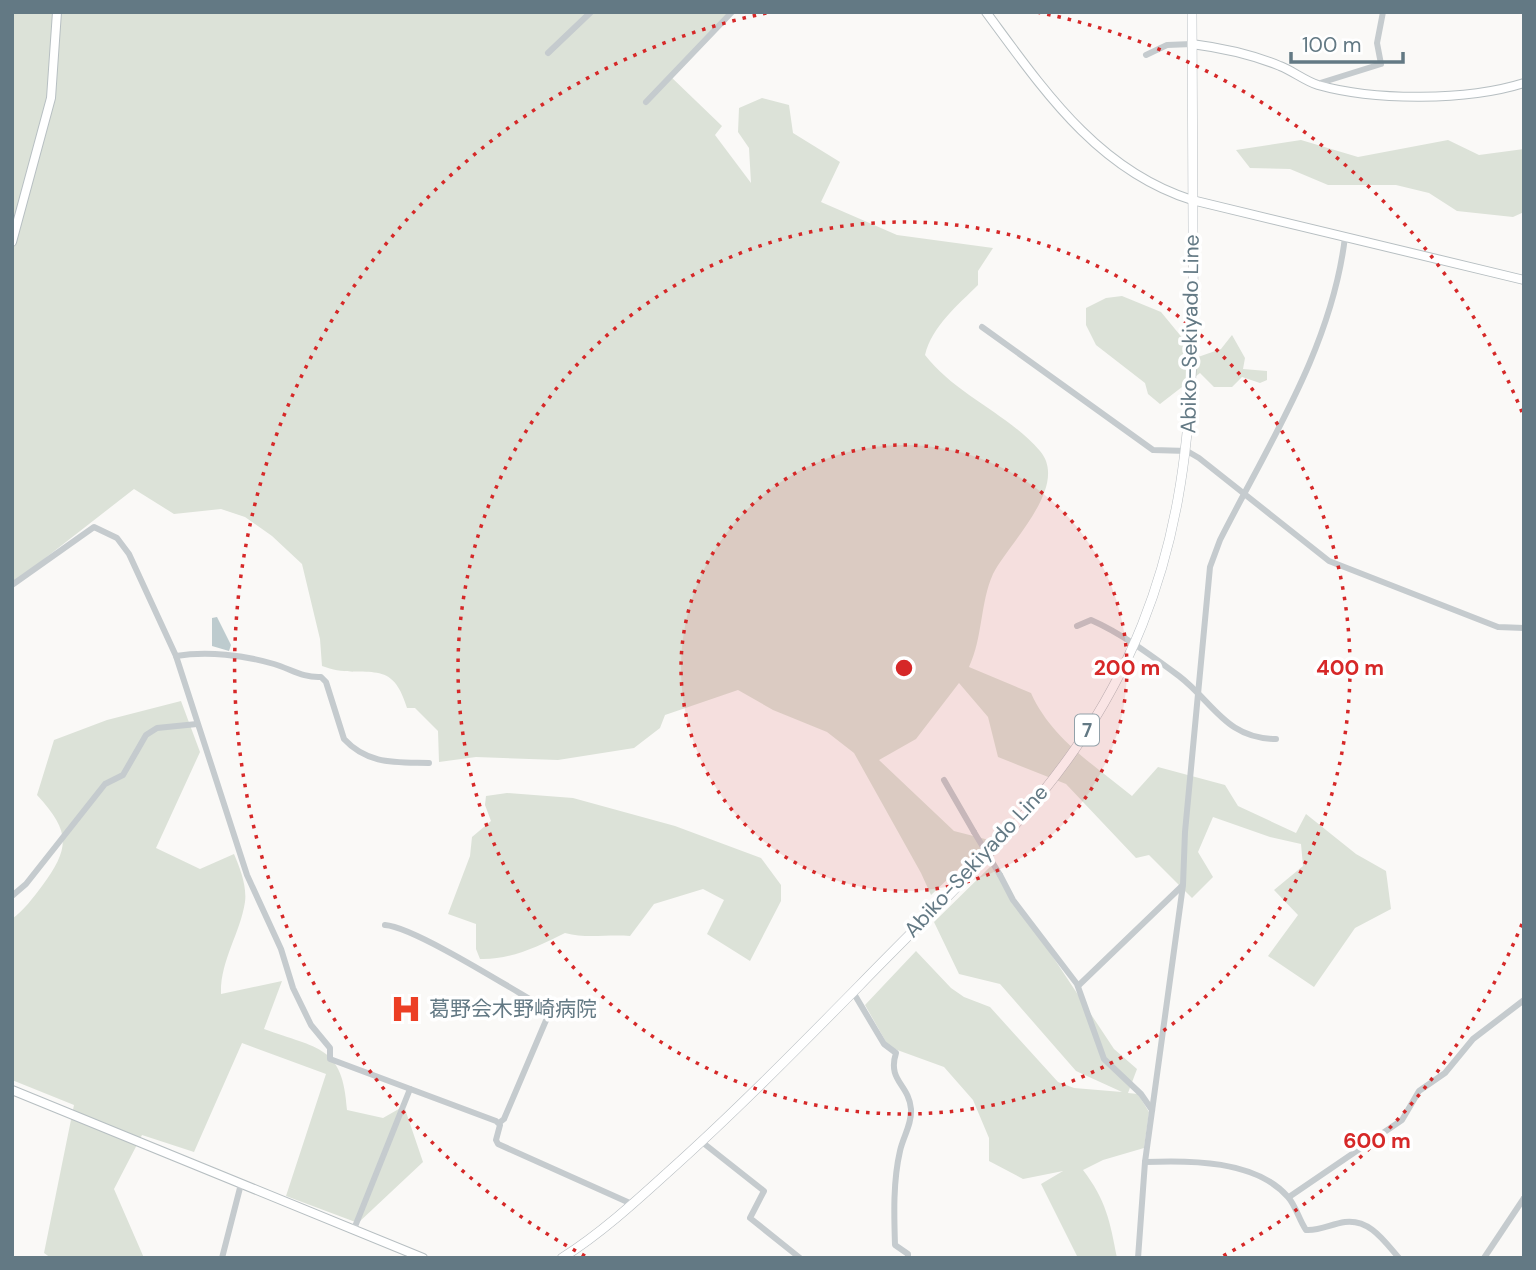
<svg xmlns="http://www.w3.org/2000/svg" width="1536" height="1270" font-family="'DM Sans','Noto Sans JP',sans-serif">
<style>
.green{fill:#dce2d8}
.water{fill:#bdcbce}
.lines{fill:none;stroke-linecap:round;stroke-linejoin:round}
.secondary-casing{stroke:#b7bfc2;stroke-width:10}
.primary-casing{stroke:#b8bec2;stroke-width:10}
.street{stroke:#c5cbce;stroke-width:6}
.secondary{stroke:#fff;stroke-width:8}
.primary{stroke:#fff;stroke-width:9}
.street-bridge{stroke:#c5cbce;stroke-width:6}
.ring{fill:none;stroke:#d62828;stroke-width:3.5;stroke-dasharray:3.5 7}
.labels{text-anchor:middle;stroke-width:7;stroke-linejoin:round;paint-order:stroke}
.shield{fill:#fff;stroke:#92a1a9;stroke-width:2}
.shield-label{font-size:19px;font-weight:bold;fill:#637984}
.street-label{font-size:21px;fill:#637984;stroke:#fff}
.poi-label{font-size:21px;fill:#637984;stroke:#fff;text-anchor:start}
.centre{fill:#d62828;stroke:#fff;stroke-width:3.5}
.ring-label{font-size:21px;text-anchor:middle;font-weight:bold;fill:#d62828;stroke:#fff;stroke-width:7;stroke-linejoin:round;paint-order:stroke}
</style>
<rect width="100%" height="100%" fill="#faf9f7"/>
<g class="green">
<path d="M12 12H730L669 75 722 126 715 135 751 183 749 148 738 132 739 108 762 98 789 105 793 133 840 162 821 202 897 235 993 248 978 271V285C958 305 932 326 925 355 956 395 1007 413 1040 451 1070 486 1008 544 993 574 980 603 983 637 969 667L1031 693C1051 738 1094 765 1132 796L1158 767 1225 785 1238 806 1296 833 1306 814 1356 854 1386 871 1391 909 1355 928 1314 987 1268 956 1298 915 1274 890 1303 866 1301 844 1270 837 1213 817 1198 852 1213 877 1192 898 1149 855 1136 858 1066 784 998 757 988 717 959 683 916 739 879 760 954 831 989 840 931 895 921 873 854 753 827 732 773 710 738 690 665 715 660 728 634 748 558 760 476 757 439 762 438 731 415 708H407C391 653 364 682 322 666L320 639 302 564 272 536 245 517 221 509 174 514 134 489 12 584Z"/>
<polygon points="1301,140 1358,157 1448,140 1479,155 1524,149 1524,212 1513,217 1457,211 1429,193 1396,185 1328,185 1290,169 1250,168 1236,150"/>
<polygon points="1122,296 1161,312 1198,357 1221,349 1232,335 1245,358 1243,369 1267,371 1267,380 1260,383 1242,377 1232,387 1214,387 1200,373 1160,404 1148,394 1145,383 1096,345 1086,325 1086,308 1106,298"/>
<path d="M181 701 200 752 156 848 200 869 234 854C240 868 247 886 245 902 240 934 220 961 221 994L282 981 264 1029C318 1049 343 1045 347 1110L383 1118 404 1106 423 1162 358 1223 286 1196 326 1074 242 1043 194 1152 142 1135 114 1189 144 1258H51L44 1253 74 1105 12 1080V919C24 910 33 898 42 886 71 847 70 831 37 795L54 740 107 720Z"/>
<path d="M507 793 573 798 675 826 761 858 781 885V901L750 961 707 934 724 900 703 889 654 904 630 936C607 934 587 939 565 933 537 947 510 960 480 959L476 949V924L448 914 470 856 472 837 491 821 485 805 486 796Z"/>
<path d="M992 865 1114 1049 1137 1069 1128 1093 1138 1094 1149 1112 1144 1148 1103 1160 1083 1170C1106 1200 1110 1221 1117 1258H1078L1041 1184 1063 1171 1023 1179 989 1161V1138L973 1100 944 1067 889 1047 865 1005 916 951 951 988 964 997 990 1007 1058 1082 1074 1088 1122 1092 1076 1071 1000 984 959 974 934 922Z"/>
</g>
<polygon class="water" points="217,617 231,645 229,651 212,646 212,618"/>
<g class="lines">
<g class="secondary-casing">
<g id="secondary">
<path d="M986 12C1043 89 1097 170 1192 200L1524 280"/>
<path d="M1192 44C1223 48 1251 54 1280 66 1293 71 1305 81 1318 85 1375 101 1467 101 1524 83"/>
<polyline points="12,242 51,98 57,12"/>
<polyline points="12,1090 423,1258"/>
</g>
</g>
<g class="primary-casing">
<path id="primary" d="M562 1258C600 1234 634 1203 667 1173 733 1114 796 1050 859 986 933 909 1014 837 1075 749 1190 582 1195 423 1193 229 1192 156 1192 84 1192 12"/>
</g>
<g class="street">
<polyline points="548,53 591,12"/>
<polyline points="1146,55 1167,45 1192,44"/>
<polyline points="1317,84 1381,64 1377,43 1383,12"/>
<polyline points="646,102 732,12"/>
<polyline points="982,327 1153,450 1187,451 1199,458 1329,561 1498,627 1524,628"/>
<polyline points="12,585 94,527 117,538 129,554 176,656 247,875 281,949 293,988 311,1025 330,1048 330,1059 496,1121 500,1125 496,1140 498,1144 632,1204"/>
<path d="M1077 626 1091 620C1121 633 1152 656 1179 676 1213 702 1226 739 1276 739"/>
<path d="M176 656C207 651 244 655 274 664 291 669 303 678 321 677L326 682 344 739C368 765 396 762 429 763"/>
<polyline points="944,780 974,832"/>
<polyline points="1000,875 1013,900 1077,984 1104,1059 1141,1094 1152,1110"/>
<polyline points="12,896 26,884 105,784 123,775 146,735 157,728 197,724"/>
<path d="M385 925C415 927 518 993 550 1011L504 1119 499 1123"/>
<polyline points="1078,986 1182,886"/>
<path d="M853 992 884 1044 896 1053C887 1081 909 1084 911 1109 912 1124 903 1137 900 1151 893 1181 894 1214 895 1245L908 1254V1258"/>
<polyline points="702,1142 764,1191 750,1218 800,1258"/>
<path d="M1145 1162C1189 1160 1256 1160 1288 1197 1296 1206 1299 1220 1306 1230 1320 1231 1331 1224 1345 1222 1370 1219 1384 1241 1399 1258"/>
<polyline points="1289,1197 1402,1120 1419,1091 1445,1073 1473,1039 1524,1000"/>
<polyline points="354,1229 410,1089"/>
<polyline points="222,1258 241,1184"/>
<path d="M1138 1258 1145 1162 1183 885 1185 832 1210 567 1220 540C1269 443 1332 347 1345 237"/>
<polyline points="1484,1258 1524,1198"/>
</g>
<use href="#secondary" class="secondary"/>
<use href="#primary" class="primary"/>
<polyline class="street-bridge" points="974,832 1000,875"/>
</g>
<circle cx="904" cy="668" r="223" fill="#d62828" fill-opacity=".12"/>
<g class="ring">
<circle cx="904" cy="668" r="223"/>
<circle cx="904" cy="668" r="446"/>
<path d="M1522 924A669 669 0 0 1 1223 1256M585 1256A669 669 0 0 1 771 12M1037 12A669 669 0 0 1 1522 412"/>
</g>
<defs>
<g id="hospital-bare" transform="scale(2.415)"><path d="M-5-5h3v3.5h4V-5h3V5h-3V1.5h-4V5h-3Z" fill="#ec3f25" stroke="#fff" stroke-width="2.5" paint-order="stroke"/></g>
</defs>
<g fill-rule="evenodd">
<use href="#hospital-bare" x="406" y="1009"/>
</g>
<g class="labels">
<rect class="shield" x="1075" y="714.5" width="24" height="31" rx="5"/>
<g class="shield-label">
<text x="1087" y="737">7</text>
</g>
<g class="street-label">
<text transform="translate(1190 334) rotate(-89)" y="7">Abiko-Sekiyado Line</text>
<text transform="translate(976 861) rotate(-47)" y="7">Abiko-Sekiyado Line</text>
</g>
<g class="poi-label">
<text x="429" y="1016">葛野会木野崎病院</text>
</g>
</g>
<circle cx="904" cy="668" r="10" class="centre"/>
<g class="ring-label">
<text x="1127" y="675">200 m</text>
<text x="1350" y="675">400 m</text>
<text x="1377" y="1148">600 m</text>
</g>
<rect width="1536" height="1270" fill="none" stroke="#637984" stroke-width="28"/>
<path d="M1291 52v10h112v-10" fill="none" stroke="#637984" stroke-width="3.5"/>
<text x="1302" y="52" font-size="21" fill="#637984" stroke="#ffffff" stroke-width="5" paint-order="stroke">100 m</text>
</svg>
